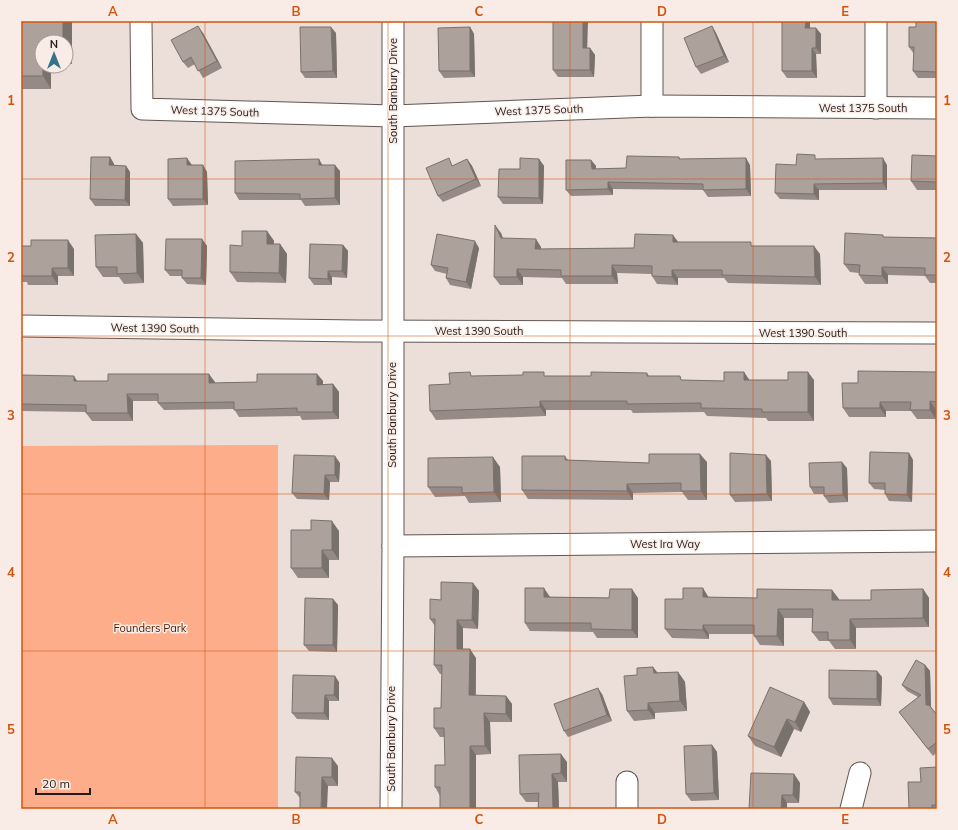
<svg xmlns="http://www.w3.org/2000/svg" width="958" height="830" font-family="Mulish,sans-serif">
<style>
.green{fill:#fdad8a}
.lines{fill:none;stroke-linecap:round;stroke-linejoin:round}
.minor-casing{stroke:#615652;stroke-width:23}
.minor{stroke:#fff;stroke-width:21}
.wall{fill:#958a85}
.shaded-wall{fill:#79716c}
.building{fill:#ada19b;stroke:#79716c}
.grid{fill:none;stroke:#d4530d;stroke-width:1;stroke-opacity:0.55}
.labels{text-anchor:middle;stroke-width:3;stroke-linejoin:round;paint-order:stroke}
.street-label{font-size:11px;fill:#211c1a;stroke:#f9ece6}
.park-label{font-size:11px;fill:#4d1c01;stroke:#f9ece6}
.neatline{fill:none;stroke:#d4530d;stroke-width:1.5}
.grid-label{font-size:13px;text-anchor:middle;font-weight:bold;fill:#d4530d}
</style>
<rect width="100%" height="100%" fill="#ecdfd9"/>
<polygon class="green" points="278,445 278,809 21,809 21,446"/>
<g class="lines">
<g class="minor-casing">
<g id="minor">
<polyline points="141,21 142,109 393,116 652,106 937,108"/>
<polyline points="652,21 652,106"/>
<polyline points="876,108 876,21"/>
<polyline points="21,326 357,331 937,333"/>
<polyline points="393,546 937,541"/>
<polyline points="391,809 393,546 393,21"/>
<polyline points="627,809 627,782"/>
<polyline points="851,809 860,773"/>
</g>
</g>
<use href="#minor" class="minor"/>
</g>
<g class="wall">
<polygon points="21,21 72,23 72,64 66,64 66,42 42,42 42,66 51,66 51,89 21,89"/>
<polygon points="782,21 810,21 810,28 816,28 821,34 821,54 816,54 817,78 787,78 782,71"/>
<polygon points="937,21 937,78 918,78 913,71 914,54 909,47 916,27"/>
<polygon points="712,26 716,33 729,62 701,74 696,67"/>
<polygon points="470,27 474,34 475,77 444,78 439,71"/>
<polygon points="203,33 222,68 203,78 195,64 188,68 183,62"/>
<polygon points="336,33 337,78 305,78 301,72"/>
<polygon points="587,48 590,48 595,55 594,77 558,77 553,70"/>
<polygon points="937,156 937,190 917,190 911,181"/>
<polygon points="110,157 114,164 114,165 126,166 130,172 130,206 95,206 90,199"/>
<polygon points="679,157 680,159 750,165 751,196 708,197 703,190 613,189 613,195 571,196 566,190 591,160 596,166 596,169 626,168"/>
<polygon points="467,159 472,166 481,186 443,202 438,196 453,166"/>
<polygon points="539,159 544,166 543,204 503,204 498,197 520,169"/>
<polygon points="818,159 887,165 887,190 819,190 819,200 780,199 775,193 796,165"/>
<polygon points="192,165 203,165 207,172 208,205 173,206 168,199"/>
<polygon points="323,165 340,171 340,205 305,206 301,200 239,200 235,193"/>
<polygon points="267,231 274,241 274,244 280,244 287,254 286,283 237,282 230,272"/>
<polygon points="501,233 503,239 541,247 541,249 634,248 678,242 755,246 820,254 821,285 728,283 724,278 678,278 678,285 657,284 652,276 652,274 617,273 618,284 566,284 562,278 523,277 523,285 500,285 494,277"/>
<polygon points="136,234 143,243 144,283 124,284 119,277 103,277 96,267"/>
<polygon points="885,237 937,238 937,283 930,283 925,276 888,275 888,284 865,284 859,275 859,273 850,272 844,264"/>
<polygon points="202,239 207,246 206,285 187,284 182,278 182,276 170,276 165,270"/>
<polygon points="343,245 348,251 347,278 332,277 332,285 314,285 309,278"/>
<polygon points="21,246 74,249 74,276 58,276 58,285 28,285 27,282 21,282"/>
<polygon points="479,248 471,289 450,285 446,278 447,274 435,271 431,265"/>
<polygon points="744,372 749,380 814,380 814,421 768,421 766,418 707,416 704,412 633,413 631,410 546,410 546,416 436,420 430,411 473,376 591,376 647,373 649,376 683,380 724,381"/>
<polygon points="937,372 937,410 936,410 936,419 917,419 911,411 886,411 886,417 849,417 843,408 858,383"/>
<polygon points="317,374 323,381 323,385 333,384 339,392 339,419 302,420 300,416 239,417 234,409 164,410 158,403 158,401 133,401 133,421 92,421 86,413 86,412 21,411 21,375 77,381 215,382 215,383 257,382"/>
<polygon points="909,453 913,460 912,502 889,501 885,494 885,490 874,489 869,483"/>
<polygon points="565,456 568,460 649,463 707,462 707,500 688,500 682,492 633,493 633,500 528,499 522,490"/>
<polygon points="771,461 772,501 735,502 730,495"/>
<polygon points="340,463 339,482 330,482 329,500 297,499 292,493"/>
<polygon points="500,467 501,502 469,503 465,496 435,497 428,487"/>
<polygon points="847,468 848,502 829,503 824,496 824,494 814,494 810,487"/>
<polygon points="339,531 339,560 329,560 329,578 298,578 291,568"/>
<polygon points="473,583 479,591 478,629 463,628 463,649 476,658 476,695 506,696 512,704 512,722 490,722 491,754 476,755 440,796 435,787 445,765 445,737 440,737 434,728 441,708 442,674 440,674 434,665 435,626 430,619 441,600"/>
<polygon points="923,589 929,598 929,627 856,628 856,649 835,649 829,641 819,641 812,632 812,618 784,618 784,646 760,645 754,636 754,634 709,634 709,639 672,638 665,629 683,599 709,597 757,598 832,590 839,600 871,600"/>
<polygon points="550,597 638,598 638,638 597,638 593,632 530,631 525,623"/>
<polygon points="333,599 338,605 337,652 309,651 304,645"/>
<polygon points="925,665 930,671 931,707 937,715 937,752 933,756 899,712 918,697 907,691 902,685"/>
<polygon points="653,667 658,673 678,672 685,682 687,711 655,713 655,719 634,721 627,711 637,675"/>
<polygon points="877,671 882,677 881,706 833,705 829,698"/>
<polygon points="339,682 339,701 329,701 329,720 297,719 292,713"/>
<polygon points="602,694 612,721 568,737 564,731"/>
<polygon points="804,702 810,712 801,732 794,729 781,757 755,746 748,736"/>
<polygon points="712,745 717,752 719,800 691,801 686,794"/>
<polygon points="567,762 567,782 558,782 559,809 538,809 538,802 526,802 520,794"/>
<polygon points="338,766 338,786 328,786 300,798 295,792"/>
<polygon points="937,767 937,809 909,809 921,782"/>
<polygon points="794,774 800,783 799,803 787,803 749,809"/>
</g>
<g class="shaded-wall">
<polygon points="63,21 71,21 72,23 72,64 66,55 66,42 63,42"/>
<polygon points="583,21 588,21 587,55 583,48"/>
<polygon points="806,21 810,21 810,34 805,28"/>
<polygon points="198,26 203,33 222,68 217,61"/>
<polygon points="712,26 716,33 729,62 724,56"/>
<polygon points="331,27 336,33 337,78 333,71"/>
<polygon points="470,27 474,34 475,77 470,71"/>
<polygon points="816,28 821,34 821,54 816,48"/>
<polygon points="590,48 595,55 594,77 590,70"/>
<polygon points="812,48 816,54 817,78 812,71"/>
<polygon points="43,66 51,66 51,89 43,76"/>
<polygon points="110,157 114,164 114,172 109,165"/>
<polygon points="187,158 192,165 187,165"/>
<polygon points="746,158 750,165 751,196 746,189"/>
<polygon points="883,158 887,165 887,190 883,183"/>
<polygon points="319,159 323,166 319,165"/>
<polygon points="467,159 472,166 481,186 476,179"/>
<polygon points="539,159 544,166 543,204 539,198"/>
<polygon points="591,160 596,166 596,176 592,169"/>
<polygon points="203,165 207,172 208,205 203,199"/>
<polygon points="335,165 340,171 340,205 335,198"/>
<polygon points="126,166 130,172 130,206 125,200"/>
<polygon points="608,182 613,189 613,195 608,189"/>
<polygon points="814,184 819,190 819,200 814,194"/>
<polygon points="495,225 501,233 506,246 501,238"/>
<polygon points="267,231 274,241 274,254 267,244"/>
<polygon points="136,234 143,243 144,283 137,273"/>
<polygon points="673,235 679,243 673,242"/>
<polygon points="202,239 207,246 206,285 201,278"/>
<polygon points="536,239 541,247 541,257 535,249"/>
<polygon points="68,240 74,249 74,276 68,268"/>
<polygon points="475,241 479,248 471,289 466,282"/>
<polygon points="280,244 287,254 286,283 279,273"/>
<polygon points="343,245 348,251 347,278 342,271"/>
<polygon points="814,246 820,254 821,285 815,277"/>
<polygon points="612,265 617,273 618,284 612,276"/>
<polygon points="882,267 888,275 888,284 882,276"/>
<polygon points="52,268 58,276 58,285 52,276"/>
<polygon points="517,269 523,277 523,285 517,277"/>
<polygon points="672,270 678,278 678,285 672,277"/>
<polygon points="328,271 332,277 332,285 328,279"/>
<polygon points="744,372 750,381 744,380"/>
<polygon points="808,372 814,380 814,421 808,412"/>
<polygon points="209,374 215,382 215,391 209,383"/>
<polygon points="317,374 323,381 323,392 317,385"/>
<polygon points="74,376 79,384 74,381"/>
<polygon points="333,384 339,392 339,419 333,412"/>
<polygon points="127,394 133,401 133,421 128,413"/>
<polygon points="540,401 546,410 546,416 540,407"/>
<polygon points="930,401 936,410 936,419 930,410"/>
<polygon points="880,402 886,411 886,417 880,408"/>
<polygon points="909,453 913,460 912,502 907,495"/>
<polygon points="700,454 707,462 707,500 701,491"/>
<polygon points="766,455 771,461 772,501 767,494"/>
<polygon points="335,456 340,463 339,482 335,475"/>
<polygon points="493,457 500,467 501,502 494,492"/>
<polygon points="842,462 847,468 848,502 843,495"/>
<polygon points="325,475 330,482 329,500 324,494"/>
<polygon points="627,484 633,493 633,500 627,491"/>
<polygon points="332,521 339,531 339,560 332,550"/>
<polygon points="322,550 329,560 329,578 322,568"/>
<polygon points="473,583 479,591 478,629 472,620"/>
<polygon points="544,588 550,597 550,605 544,597"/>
<polygon points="703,588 709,598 703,597"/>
<polygon points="632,589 638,598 638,638 632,630"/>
<polygon points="923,589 929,598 929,627 923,618"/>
<polygon points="832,590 839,599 838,609 832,600"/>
<polygon points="333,599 338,605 337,652 333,645"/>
<polygon points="778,609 784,618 784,646 777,636"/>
<polygon points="850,619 856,628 856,649 850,640"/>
<polygon points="457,620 463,628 463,658 457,649"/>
<polygon points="703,625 709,634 709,639 703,630"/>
<polygon points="470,649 476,658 475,704 469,695"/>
<polygon points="925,665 930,671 931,711 926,705"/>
<polygon points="653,667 660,677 654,673"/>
<polygon points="877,671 882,677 881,706 877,699"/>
<polygon points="678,672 685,682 687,711 680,701"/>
<polygon points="335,676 339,682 339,701 334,695"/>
<polygon points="598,688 602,694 612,721 607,715"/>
<polygon points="325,695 329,701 329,720 324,713"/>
<polygon points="506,696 512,704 512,722 506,714"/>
<polygon points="804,702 810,712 801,732 795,722"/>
<polygon points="648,703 655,713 655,719 648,710"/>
<polygon points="484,713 490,722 491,754 485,746"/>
<polygon points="787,719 794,729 781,757 774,747"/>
<polygon points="712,745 717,752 719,800 714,793"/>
<polygon points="470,746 476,755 476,809 470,809"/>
<polygon points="561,754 567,762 567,782 561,773"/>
<polygon points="332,758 338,766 338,786 332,777"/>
<polygon points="552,774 558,782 559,809 553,809"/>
<polygon points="794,774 800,783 799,803 793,795"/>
<polygon points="322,777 328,786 327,809 321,809"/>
<polygon points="782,795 787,803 787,809 781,809"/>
</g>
<g class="building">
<polygon points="21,21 63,21 63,42 42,42 43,76 21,76"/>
<polygon points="553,21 583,21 583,48 590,48 590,70 553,70"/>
<polygon points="782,21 806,21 805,28 816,28 816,48 812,48 812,71 782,71"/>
<polygon points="916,21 937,21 937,72 913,71 914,47 909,47 909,27 916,27"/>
<polygon points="198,26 217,61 198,71 191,57 183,62 171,40"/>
<polygon points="712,26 724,56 696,67 684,38"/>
<polygon points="300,27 331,27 333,71 301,72"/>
<polygon points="470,27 470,71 439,71 438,28"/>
<polygon points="797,154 815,155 815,159 883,158 883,183 814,184 814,194 775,193 776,164 796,165"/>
<polygon points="912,155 937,156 937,182 911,181"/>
<polygon points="627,156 679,157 679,159 746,158 746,189 703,190 703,184 608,182 608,189 566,190 566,160 591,160 592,169 626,168"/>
<polygon points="91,157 110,157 109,165 126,166 125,200 90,199"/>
<polygon points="187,158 187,165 203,165 203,199 168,199 168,159"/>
<polygon points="449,158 452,166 467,159 476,179 438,196 426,168"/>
<polygon points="520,158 539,159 539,198 498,197 499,169 520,169"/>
<polygon points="319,159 319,165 335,165 335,198 300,199 300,194 235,193 235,161"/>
<polygon points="495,225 501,238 536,239 535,249 634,248 635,234 673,235 673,242 751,242 751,246 814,246 815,277 722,275 722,270 672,270 672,277 652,276 652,266 612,265 612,276 561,276 561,270 517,269 517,277 494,277"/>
<polygon points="242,231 267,231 267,244 280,244 279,273 230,272 230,245 242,246"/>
<polygon points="845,233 883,235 883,237 937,238 937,275 925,275 925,268 882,267 882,276 859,275 860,265 844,264"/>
<polygon points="136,234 137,273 117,274 117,267 96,267 95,235"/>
<polygon points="437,234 475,241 466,282 446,278 448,268 431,265"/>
<polygon points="166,239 202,239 201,278 182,278 182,270 165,270"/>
<polygon points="31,240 68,240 68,268 52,268 52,276 22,276 22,274 21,274 21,246 31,246"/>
<polygon points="310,244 343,245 342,271 328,271 328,279 309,278"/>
<polygon points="858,371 937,372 937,402 930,401 930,410 910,410 911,402 880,402 880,408 843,408 842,383 858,383"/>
<polygon points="470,372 471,376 523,375 523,372 544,372 544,376 591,376 591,372 647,373 647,376 680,376 681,380 724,381 724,372 744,372 744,380 788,380 788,372 808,372 808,412 762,412 762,409 701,408 701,403 627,404 627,401 540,401 540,407 430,411 429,385 450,384 449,373"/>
<polygon points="108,374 209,374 209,383 257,382 257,374 317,374 317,385 333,384 333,412 297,412 297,408 234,410 234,402 158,403 158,394 127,394 128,413 86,413 86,405 21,404 21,375 74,376 74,381 108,381"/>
<polygon points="870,452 909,453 907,495 885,494 885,483 869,483"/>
<polygon points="730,453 766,455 767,494 730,495"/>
<polygon points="649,454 700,454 701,491 681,491 681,483 627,484 627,491 522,490 522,456 565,456 565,460 649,463"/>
<polygon points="294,455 335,456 335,475 325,475 324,494 292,493"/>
<polygon points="493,457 494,492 462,493 462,487 428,487 428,458"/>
<polygon points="842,462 843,495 824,496 824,487 810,487 809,463"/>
<polygon points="311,520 332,521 332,550 322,550 322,568 291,568 291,530 311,530"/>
<polygon points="441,582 473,583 472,620 457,620 457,649 470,649 469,695 506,696 506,714 484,713 485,746 470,746 470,809 440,809 440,787 435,787 435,765 445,765 444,728 434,728 434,708 441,708 442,665 434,665 435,619 430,619 430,599 441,600"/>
<polygon points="525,588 544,588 544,597 609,598 610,589 632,589 632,630 591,629 591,623 525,623"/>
<polygon points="683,588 703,588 703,597 757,598 757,589 832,590 832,600 871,600 871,590 923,589 923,618 850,619 850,640 828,640 828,632 812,632 813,609 778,609 777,636 754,636 754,625 703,625 703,630 665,629 665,599 683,599"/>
<polygon points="305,598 333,599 333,645 304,645"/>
<polygon points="916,660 925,665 926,705 929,705 937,715 937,742 928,749 899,712 921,695 902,685"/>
<polygon points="653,667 654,673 678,672 680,701 648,703 648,710 627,711 624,676 637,675 637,668"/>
<polygon points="829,670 877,671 877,699 829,698"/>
<polygon points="293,675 335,676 334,695 325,695 324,713 292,713"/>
<polygon points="770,687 804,702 795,722 787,719 774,747 748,736"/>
<polygon points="598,688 607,715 564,731 554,704"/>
<polygon points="712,745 714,793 686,794 684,746"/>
<polygon points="561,754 561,773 552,774 553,809 538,809 539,793 520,794 519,755"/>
<polygon points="296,757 332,758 332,777 322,777 321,809 300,809 300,792 295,792"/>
<polygon points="937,767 937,805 932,805 932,809 909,809 908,782 921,782 920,768"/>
<polygon points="751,773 794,774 793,795 782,795 781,809 749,809"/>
</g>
<path class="grid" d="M205 21V809M388 21V809M570 21V809M753 21V809M21 179H937M21 336H937M21 494H937M21 651H937"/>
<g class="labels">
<g class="street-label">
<text transform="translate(393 91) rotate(-90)" y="4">South Banbury Drive</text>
<text x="863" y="112">West 1375 South</text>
<text transform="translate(539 110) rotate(-2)" y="4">West 1375 South</text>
<text transform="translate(215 111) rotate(2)" y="4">West 1375 South</text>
<text transform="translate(155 328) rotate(1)" y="4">West 1390 South</text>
<text x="479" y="335">West 1390 South</text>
<text x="803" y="337">West 1390 South</text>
<text transform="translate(392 415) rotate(-90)" y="4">South Banbury Drive</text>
<text x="665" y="548">West Ira Way</text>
<text transform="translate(391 739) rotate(-90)" y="4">South Banbury Drive</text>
</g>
<g class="park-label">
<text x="150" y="632">Founders Park</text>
</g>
</g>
<rect width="958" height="830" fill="none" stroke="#f9ece6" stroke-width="44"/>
<g transform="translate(54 54)"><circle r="19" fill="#f9ece6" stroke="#a39994"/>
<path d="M0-3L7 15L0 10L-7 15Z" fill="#367289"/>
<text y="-6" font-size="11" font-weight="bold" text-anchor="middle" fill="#211c1a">N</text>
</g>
<path d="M36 788v6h54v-6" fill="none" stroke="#211c1a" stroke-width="2"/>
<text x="42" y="788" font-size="12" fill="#211c1a" stroke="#f9ece6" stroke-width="3" paint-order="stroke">20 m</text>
<rect x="22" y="22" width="914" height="786" class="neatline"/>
<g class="grid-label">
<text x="113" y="16">A</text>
<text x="296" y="16">B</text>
<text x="479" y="16">C</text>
<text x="662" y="16">D</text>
<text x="845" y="16">E</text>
<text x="11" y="105">1</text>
<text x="947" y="105">1</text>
<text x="11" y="262">2</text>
<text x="947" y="262">2</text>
<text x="11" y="420">3</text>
<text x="947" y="420">3</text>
<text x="11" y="577">4</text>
<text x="947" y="577">4</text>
<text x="11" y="734">5</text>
<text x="947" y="734">5</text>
<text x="113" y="824">A</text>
<text x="296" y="824">B</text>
<text x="479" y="824">C</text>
<text x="662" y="824">D</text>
<text x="845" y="824">E</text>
</g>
</svg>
